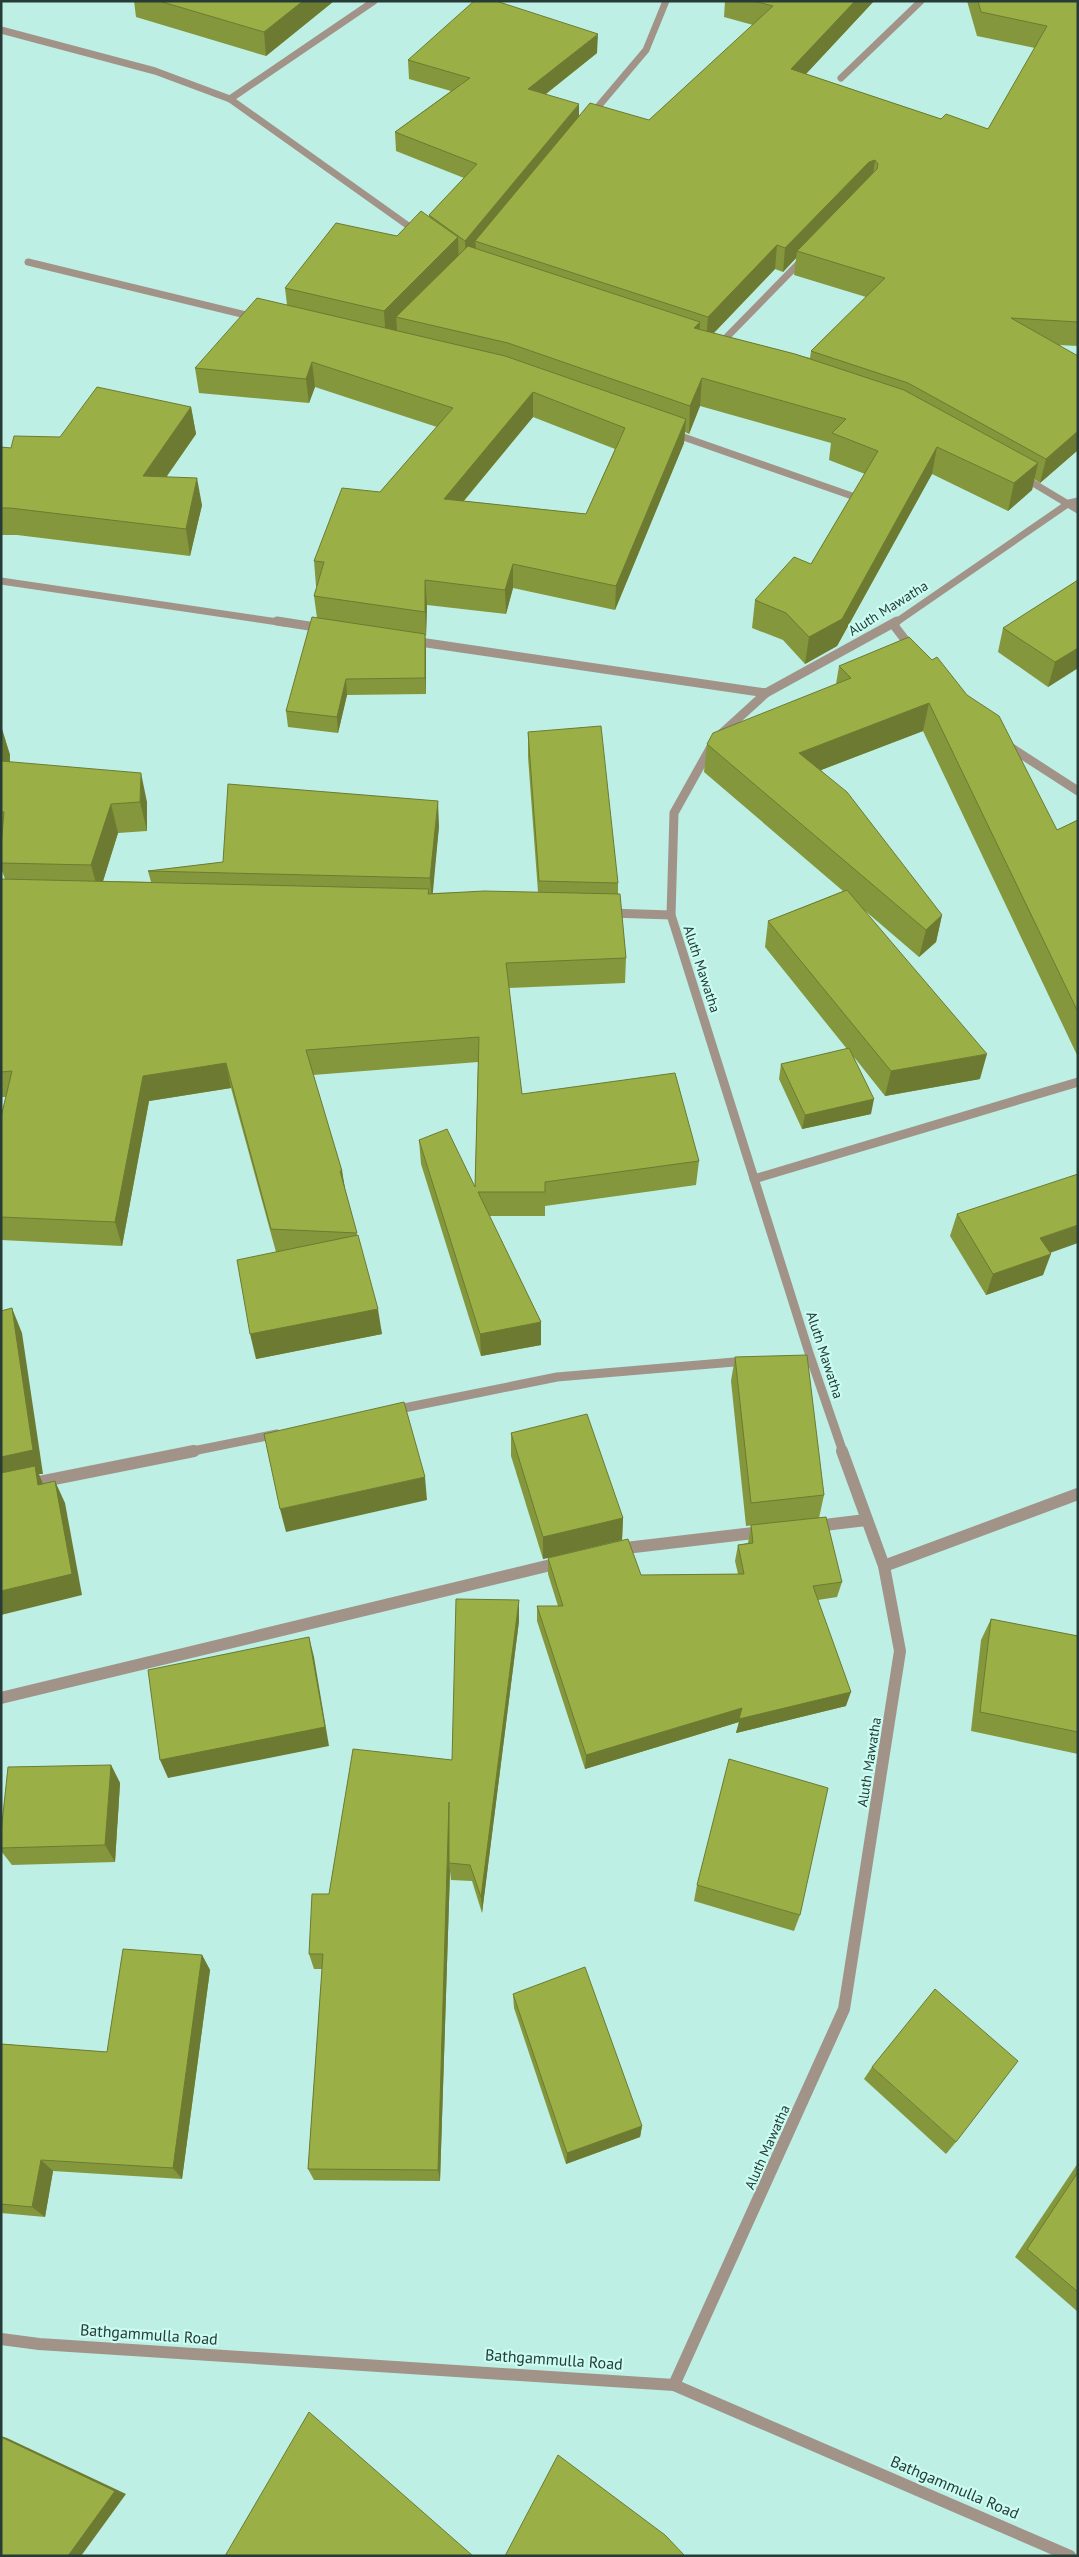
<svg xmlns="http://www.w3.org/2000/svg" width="1079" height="2557" font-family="'PT Sans',sans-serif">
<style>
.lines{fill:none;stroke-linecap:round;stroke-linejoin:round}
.minor-far2{stroke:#a19388;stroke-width:7}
.minor-far1{stroke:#a19388;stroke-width:9}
.minor{stroke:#a19388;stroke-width:12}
.wall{fill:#84973c;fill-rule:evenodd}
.shaded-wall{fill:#6c7b31}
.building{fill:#9ab046;stroke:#6c7b31;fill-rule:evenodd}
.labels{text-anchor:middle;stroke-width:4.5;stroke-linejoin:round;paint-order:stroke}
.street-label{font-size:14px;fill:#273b37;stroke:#cafcf1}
.near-street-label{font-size:16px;fill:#273b37;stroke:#cafcf1}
</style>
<rect width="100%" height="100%" fill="#bdefe4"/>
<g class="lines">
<g class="minor-far2">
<polyline points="1,30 155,71 230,99 417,232"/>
<polyline points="841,78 921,1"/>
<polyline points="230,99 374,1"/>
<polyline points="591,115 646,50 666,1"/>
<polyline points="28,262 254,317"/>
<polyline points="718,346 804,258"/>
<polyline points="672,433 855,497"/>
<polyline points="1023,477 1078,510"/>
<polyline points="1,581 285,623"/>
<polyline points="895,623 1069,503 1078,501"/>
</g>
<g class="minor-far1">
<polyline points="277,621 322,628"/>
<polyline points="893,624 912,649"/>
<polyline points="413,641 766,693"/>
<polyline points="721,734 766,693 897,621"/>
<polyline points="712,745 674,813 671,915 810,1356 843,1452"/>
<polyline points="1007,745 1078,791"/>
<polyline points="610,913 671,915"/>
<polyline points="754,1179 1078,1082"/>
<polyline points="394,1410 557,1377 746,1361"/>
<polyline points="188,1452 277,1434"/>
</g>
<g class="minor">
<polyline points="29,1484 194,1451"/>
<polyline points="816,1526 866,1520"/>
<polyline points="617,1549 762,1532"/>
<polyline points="884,1566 1078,1494"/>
<polyline points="1,1698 559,1563"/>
<polyline points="1,2339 39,2344 674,2385 1070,2556"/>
<polyline points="674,2385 844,2009 900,1651 884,1566 842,1451"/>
</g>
</g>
<g class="wall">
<polygon points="134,1 334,1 266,56 136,17"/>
<path d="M725 1H874L806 74 941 119 988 129 1035 48 977 36 967 1H1078V346L1058 345 1078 356V450L1040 483 1034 479 1032 490 1008 511 932 474 837 646 805 664 783 640 752 628 755 600 811 564 865 474 829 460 831 443 700 406 689 434 685 432 684 443 615 610 513 588 506 614 427 605 426 636H425L426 650V694L347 695 338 733 288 727 286 711 317 618 314 596 317 586H316L314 561 380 492 437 427 315 387 309 403 199 393 195 368 287 305 285 288 397 236 429 217V215L464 178 396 151 395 132 451 91 409 79 408 60 597 53 546 94 579 117 649 120 753 25 724 17ZM796 258 794 275 866 297 811 351 810 358 714 333 775 269 783 272ZM533 417 615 449 586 514 464 501Z"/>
<polygon points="191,407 196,434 167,476 202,505 190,556 17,535 1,535 1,447 11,448"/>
<polygon points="1078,580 1078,668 1048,687 998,652 1003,628"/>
<polygon points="909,637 1057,830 1078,820 1078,1055 1077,1055 923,731 821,770 942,915 936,942 919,957 863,909 980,1079 885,1096 854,1057 871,1114 802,1129 779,1079 781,1064 847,1049 765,947 768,921 843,891 704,772 707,744 836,684 839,666"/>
<polygon points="1,726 10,755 10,762 147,802 147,831 118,833 103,881 151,882 148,871 223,862 439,826 432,893 538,892 528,757 528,732 618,883 618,894 626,958 625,983 509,988 522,1094 699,1161 696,1185 545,1206 545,1216 489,1216 541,1322 541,1345 481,1356 421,1164 419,1140 475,1187 478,1062 313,1075 342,1171 345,1189 357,1235 382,1334 256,1359 276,1252 231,1088 149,1101 122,1246 1,1240 1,1117 6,1097 1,1097 1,879 5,879 1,868"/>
<polygon points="957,1214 1050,1253 1043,1275 986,1295 950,1236"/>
<polygon points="735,1357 824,1495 819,1518 746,1526 731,1381"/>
<polygon points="511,1433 623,1518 622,1540 543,1559 511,1456"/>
<polygon points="751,1525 842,1582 837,1597 818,1600 846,1706 736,1733 739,1722 585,1769 537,1621 537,1606 558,1606 548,1574 548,1558 641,1575 738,1574 735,1561 738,1545 748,1543"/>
<polygon points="519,1600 519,1621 482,1913 472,1881 451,1880 450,1871 440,2181 314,2180 308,2169 322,1969 314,1969 309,1954 329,1894 452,1760"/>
<polygon points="991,1619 1078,1636 1078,1754 971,1731 981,1640"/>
<polygon points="111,1765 120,1783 115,1862 12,1865 1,1851 1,1833"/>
<polygon points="697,1885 800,1915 794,1931 694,1901"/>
<polygon points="202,1955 210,1970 182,2179 53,2171 45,2217 1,2213 1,2044 107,2052"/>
<polygon points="513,1994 642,2126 640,2137 566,2164 514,2008"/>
<polygon points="872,2067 956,2142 946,2154 864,2079"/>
<polygon points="1078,2163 1078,2312 1015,2257"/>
</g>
<g class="shaded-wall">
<polygon points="303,1 334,1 266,56 264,32"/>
<polygon points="855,1 874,1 789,92 791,69"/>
<polygon points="598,34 597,53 528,108 528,89"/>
<polygon points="579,104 579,123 475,241 476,248 466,260 465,241"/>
<polygon points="875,160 872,184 797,251 796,258 783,272 785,248 869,162"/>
<polygon points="458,237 459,268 396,317 397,330 386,342 384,311"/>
<polygon points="777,245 775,269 706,341 708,317"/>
<polygon points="700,322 698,350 694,328"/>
<polygon points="312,362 315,387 309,403 306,379"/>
<polygon points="702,378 700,406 689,434 690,406"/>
<polygon points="533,392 533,417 445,523 444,499"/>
<polygon points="191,407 196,434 148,503 143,476"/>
<polygon points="686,419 684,443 615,610 616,586"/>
<polygon points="1078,431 1078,450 1040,483 1046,459"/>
<polygon points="937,447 932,474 837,646 805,664 809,637"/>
<polygon points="1038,463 1032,490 1008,511 1014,483"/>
<polygon points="197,478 202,505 190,556 186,529"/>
<polygon points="513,564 513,588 506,614 505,590"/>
<polygon points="425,580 427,605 426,636 425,612"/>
<polygon points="425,634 426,650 426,694 425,678"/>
<polygon points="1078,648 1078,668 1048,687 1055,662"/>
<polygon points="346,679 347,695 338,733 337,717"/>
<polygon points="929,703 923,731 795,780 799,753"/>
<polygon points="1,726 10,755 8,791 1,767"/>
<polygon points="141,773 147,802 147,831 140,802"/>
<polygon points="438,801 439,826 432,902 430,878"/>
<polygon points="111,804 118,833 99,894 91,865"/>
<polygon points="942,915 936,942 919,957 926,930"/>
<polygon points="987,1054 980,1079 885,1096 891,1071"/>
<polygon points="226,1063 231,1088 149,1101 122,1246 115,1222 143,1076"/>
<polygon points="874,1099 871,1114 802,1129 805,1115"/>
<polygon points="340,1171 342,1171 346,1195"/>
<polygon points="1078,1225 1078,1243 1033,1259 1040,1238"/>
<polygon points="1051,1254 1043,1275 986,1295 993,1274"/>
<polygon points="12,1308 22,1333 43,1474 39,1474 45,1489 1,1482 1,1457"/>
<polygon points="378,1309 382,1334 256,1359 250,1334"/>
<polygon points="541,1322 541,1345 481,1356 480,1334"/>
<polygon points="425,1477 427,1500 286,1532 280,1509"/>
<polygon points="55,1481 65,1503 82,1595 1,1615 1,1591"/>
<polygon points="623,1518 622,1540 543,1559 543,1537"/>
<polygon points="519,1600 519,1621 482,1913 481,1897"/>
<polygon points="309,1637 314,1657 329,1746 168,1778 160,1760"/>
<polygon points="851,1692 846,1706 736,1733 739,1722 585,1769 586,1755 742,1708"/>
<polygon points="111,1765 120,1783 115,1862 105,1845"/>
<polygon points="449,1802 449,1863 450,1871 440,2181 438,2170"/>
<polygon points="202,1955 210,1970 182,2179 173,2168"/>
<polygon points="642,2126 640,2137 566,2164 567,2153"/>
<polygon points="41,2160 53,2171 45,2217 32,2207"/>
<polygon points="1,2436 7,2438 126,2494 81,2556 68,2556 1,2437"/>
</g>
<g class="building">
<polygon points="159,1 303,1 264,32"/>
<polygon points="474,1 496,1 598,34 528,89 579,104 465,241 429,215 477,164 395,132 470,78 408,60"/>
<polygon points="754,1 855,1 791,69 941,119 946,114 988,129 1047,26 981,12 978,1 1078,1 1078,322 1011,318 1078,356 1078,431 1046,459 908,383 811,351 885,278 797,251 877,169 878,164 875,160 869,162 785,248 777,245 708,317 475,241 590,103 649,120 773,6"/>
<polygon points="421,211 458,237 384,311 285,288 336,223 397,236"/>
<polygon points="468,246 700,322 694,328 795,354 904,390 1038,463 1014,483 937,447 842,619 809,637 786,613 755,600 794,557 811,564 878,451 832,433 846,419 702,378 690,406 508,343 396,317"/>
<path d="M257 298 505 356 686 419 616 586 513 564 505 590 425 580V612L314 596 324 562 314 561 342 488 380 492 453 408 312 362 306 379 195 368ZM533 392 625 428 586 514 444 499Z"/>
<polygon points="97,387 191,407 143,476 197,478 186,529 10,508 1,508 1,447 11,448 14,436 60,437"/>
<polygon points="1078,580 1078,648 1055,662 1003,628"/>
<polygon points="312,617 425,634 425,678 346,679 337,717 286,711"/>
<polygon points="909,637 932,660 937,657 967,695 999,716 1057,830 1078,820 1078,1012 929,703 799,753 847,792 942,915 926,930 707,744 713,733 851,678 839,666"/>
<polygon points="601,726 618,883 539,881 528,732"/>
<polygon points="1,761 141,773 140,802 111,804 91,865 1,863 1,846 4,812 1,812"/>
<polygon points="228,784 438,801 430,878 148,871 223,862"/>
<polygon points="1,879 429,889 428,894 484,891 620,894 626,958 506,963 522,1094 675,1073 699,1161 545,1182 545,1192 478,1192 541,1322 480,1334 419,1140 447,1129 475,1187 479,1037 306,1050 342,1171 340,1171 357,1233 271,1229 226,1063 143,1076 115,1222 1,1217 1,1117 12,1071 1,1072"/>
<polygon points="847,890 987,1054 891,1071 768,921"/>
<polygon points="849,1048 874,1099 805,1115 781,1064"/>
<polygon points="1078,1174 1078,1225 1040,1238 1051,1254 993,1274 957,1214"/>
<polygon points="358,1235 378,1309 250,1334 237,1260"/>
<polygon points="12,1308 33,1450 1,1457 1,1311"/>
<polygon points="807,1355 824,1495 751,1503 735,1357"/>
<polygon points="404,1402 425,1477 280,1509 264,1434"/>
<polygon points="587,1414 623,1518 543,1537 511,1433"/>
<polygon points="35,1466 38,1485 55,1481 72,1574 1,1591 1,1473"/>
<polygon points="826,1517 842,1582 813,1586 851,1692 739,1719 742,1708 586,1755 537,1606 563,1606 548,1558 628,1539 641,1575 744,1574 738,1545 753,1543 751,1525"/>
<polygon points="456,1599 519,1600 481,1897 470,1865 449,1863 449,1802 438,2170 308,2169 323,1954 309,1954 312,1894 329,1894 353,1749 452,1760"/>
<polygon points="991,1619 1078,1636 1078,1732 980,1712"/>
<polygon points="309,1637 325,1727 160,1760 148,1670"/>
<polygon points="729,1759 828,1788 800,1915 697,1885"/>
<polygon points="111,1765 105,1845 1,1848 1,1833 8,1767"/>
<polygon points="123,1949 202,1955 173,2168 41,2160 32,2207 1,2204 1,2044 107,2052"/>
<polygon points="585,1967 642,2126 567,2153 513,1994"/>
<polygon points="935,1989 1018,2061 956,2142 872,2067"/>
<polygon points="1078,2172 1078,2292 1027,2249"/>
<polygon points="309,2412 473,2556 225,2556"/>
<polygon points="1,2437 115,2491 68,2556 1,2556"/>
<polygon points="558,2455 665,2535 685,2556 505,2556"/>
</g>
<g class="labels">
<g class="street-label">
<text transform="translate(888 608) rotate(-32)" y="5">Aluth Mawatha</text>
<text transform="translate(702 969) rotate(72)" y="5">Aluth Mawatha</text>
<text transform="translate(825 1355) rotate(72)" y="5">Aluth Mawatha</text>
<text transform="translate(869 1762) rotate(-81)" y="5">Aluth Mawatha</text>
<text transform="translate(767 2147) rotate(-66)" y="5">Aluth Mawatha</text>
</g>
<g class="near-street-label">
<text transform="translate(149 2334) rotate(4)" y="6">Bathgammulla Road</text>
<text transform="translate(554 2359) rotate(4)" y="6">Bathgammulla Road</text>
<text transform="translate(955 2487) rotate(23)" y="6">Bathgammulla Road</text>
</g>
</g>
<rect width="1079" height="2557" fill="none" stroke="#273b37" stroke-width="5"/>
</svg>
